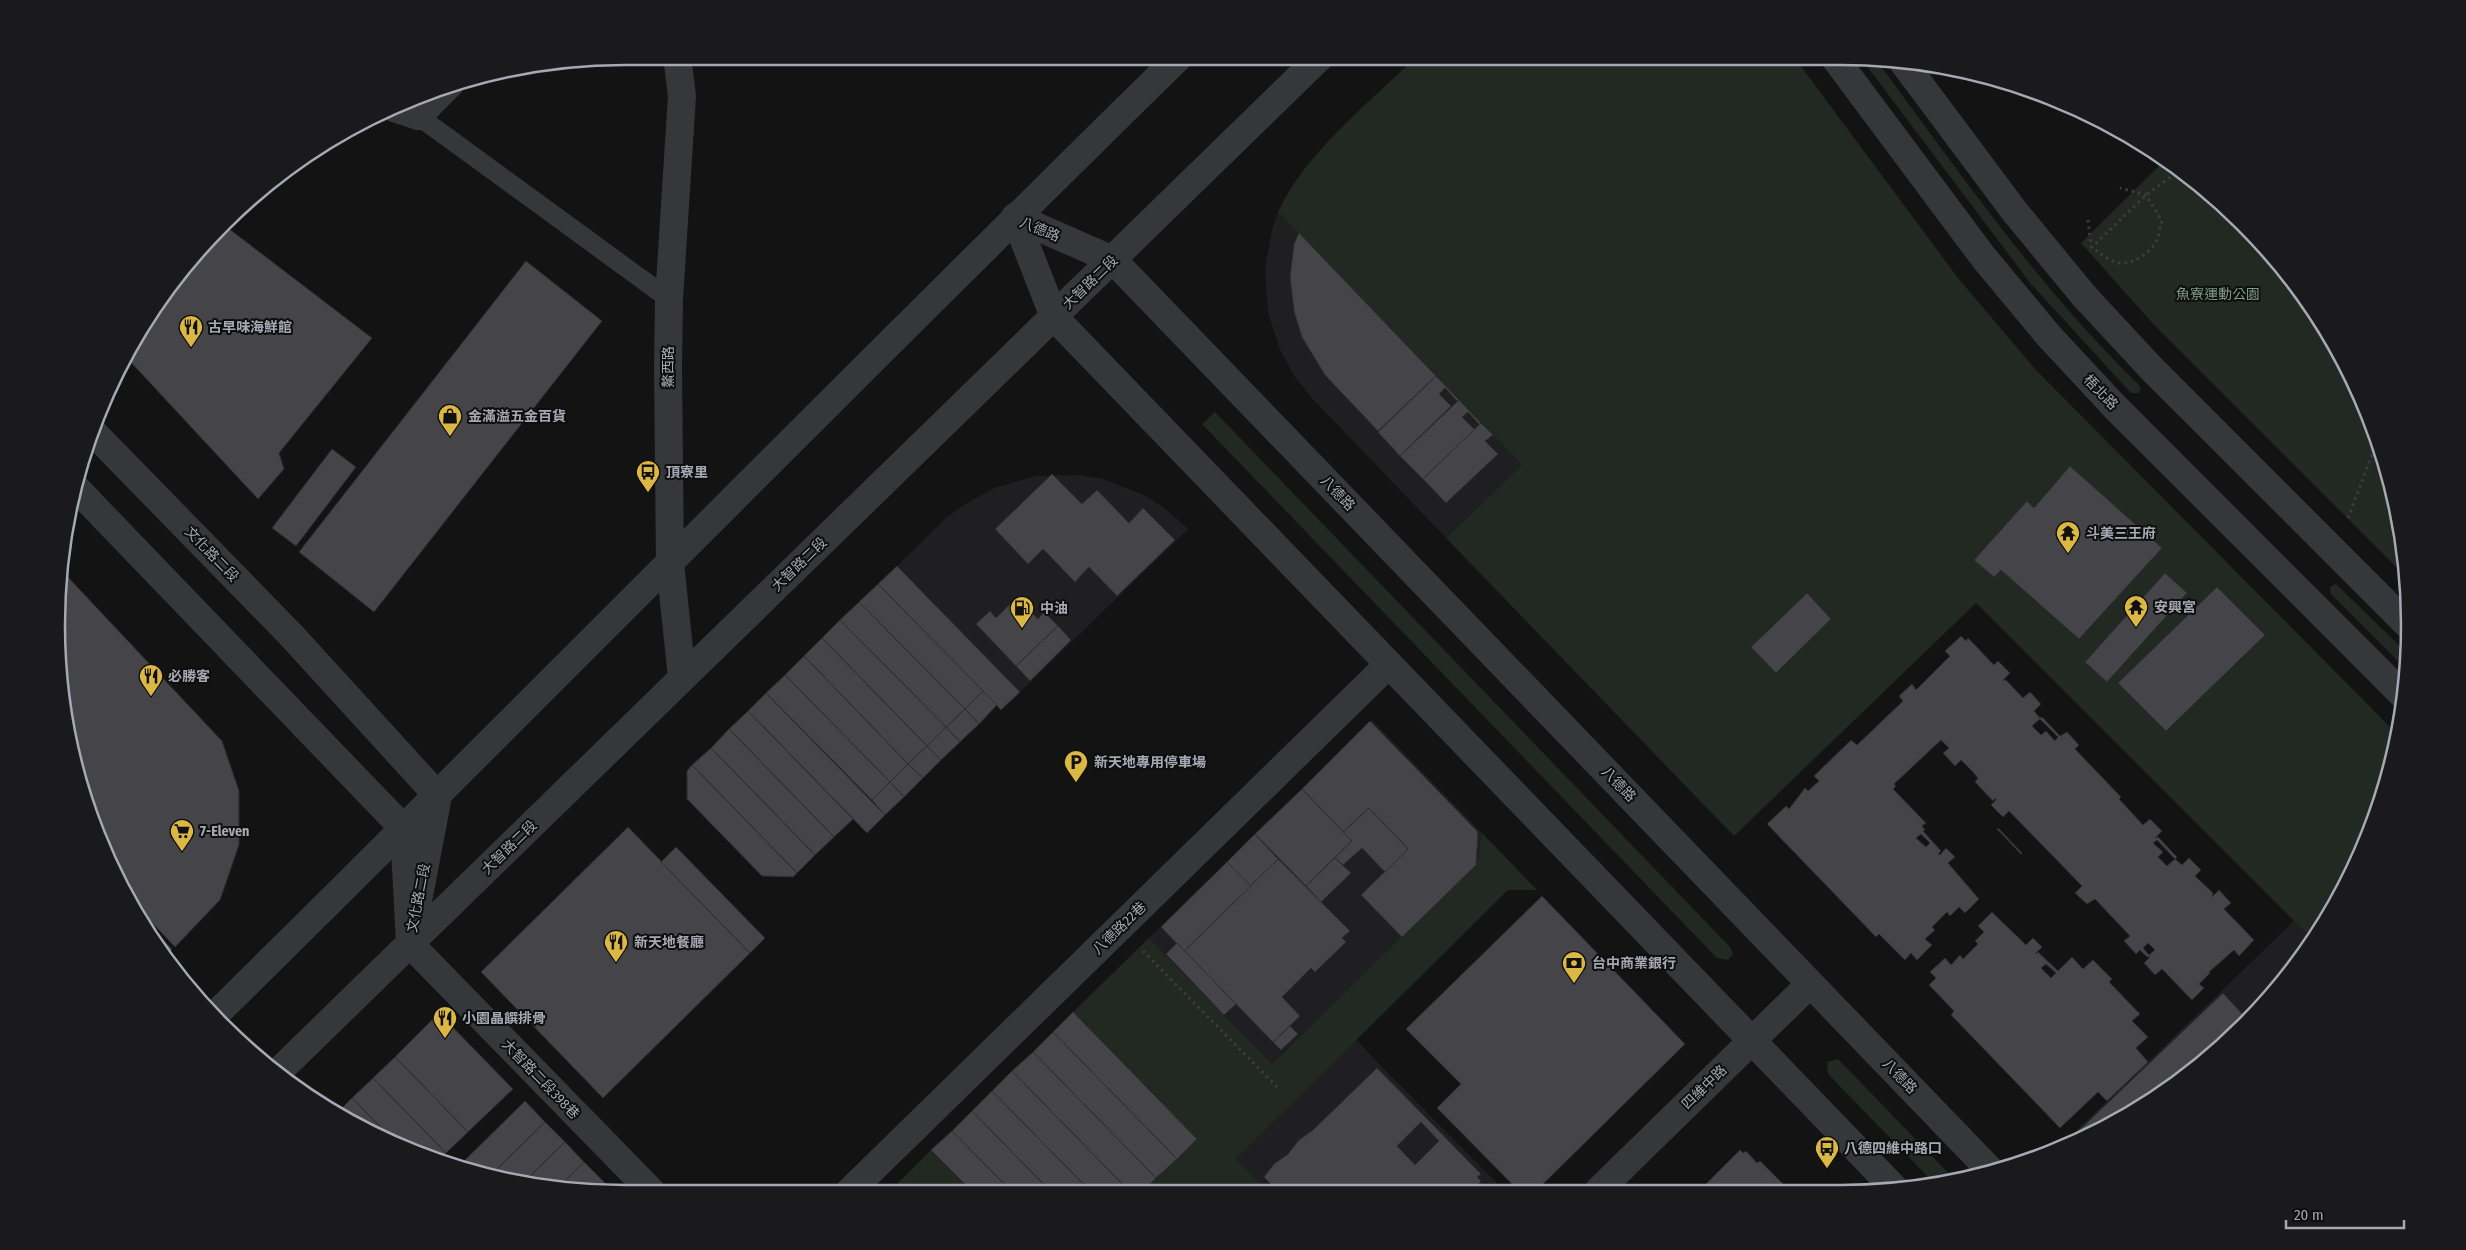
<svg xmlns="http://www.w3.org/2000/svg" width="2466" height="1250" font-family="'Fira Sans Condensed','Noto Sans TC',sans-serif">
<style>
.built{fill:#1f1f21}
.green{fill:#222923}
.building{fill:#454549;stroke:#2d2d30;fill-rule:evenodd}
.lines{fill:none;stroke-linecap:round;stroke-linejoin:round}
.path{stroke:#3b3b40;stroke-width:3;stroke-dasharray:2.5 4;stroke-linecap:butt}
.service{stroke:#36373b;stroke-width:19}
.minor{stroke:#36373b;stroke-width:28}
.tertiary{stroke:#36373b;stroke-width:28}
.labels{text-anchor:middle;stroke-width:4;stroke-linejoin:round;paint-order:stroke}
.street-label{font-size:14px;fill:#a6a9b3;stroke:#0e0e0f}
.park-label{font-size:14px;fill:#7f9c84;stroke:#0e0e0f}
.poi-label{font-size:14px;font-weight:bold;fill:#a6a9b3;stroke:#0e0e0f;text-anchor:start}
.rim{fill:none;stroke:#a6a9b3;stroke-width:2.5}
</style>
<rect width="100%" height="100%" fill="#131314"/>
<g class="built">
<polygon points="1278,212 1522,465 1446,538 1310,396 1295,377 1280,350 1268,312 1265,269 1272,230"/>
<polygon points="1081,475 1103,479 1144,495 1163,507 1188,529 1020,692 897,566 947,517 965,504 994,488 1036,476"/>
<polygon points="1372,720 1481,832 1480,861 1272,1064 1149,938"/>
<polygon points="2294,921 2310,937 2269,1000 2157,1098 2055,1151"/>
<polygon points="1356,1039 1378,1063 1504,1190 1268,1191 1236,1159"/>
</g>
<g class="green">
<path d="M1416 57H1794L1958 278 2036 370 2397 734 2390 772 2351 876 2310 937 1976 603 1734 836 1446 538 1522 465 1278 212C1304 154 1371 101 1416 57Z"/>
<path d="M1860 57H1874C1958 170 2038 287 2139 385L2141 389 2139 393H2131L2031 284Z"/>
<polygon points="2165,160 2187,174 2268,250 2333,340 2379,442 2405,550 2406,577 2156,327 2081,243"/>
<polygon points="1215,412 1730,947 1733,954 1728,960 1717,958 1202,424"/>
<polygon points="2336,584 2408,654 2407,670 2331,594 2330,590 2331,586"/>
<polygon points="1481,832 1537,890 1508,890 1236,1159 1268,1191 1143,1191 1177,1159 1073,1012 1149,938 1272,1064 1479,861"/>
<polygon points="1838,1059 1841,1062 1954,1179 1935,1184 1828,1074 1827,1062"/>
<polygon points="931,1150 972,1191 889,1192"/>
</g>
<g class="building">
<polygon points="224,225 372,338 279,453 284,469 258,499 126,357 152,309 199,249"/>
<polygon points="1299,233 1436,376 1378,431 1325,375 1302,337 1294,311 1290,277 1294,244"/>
<polygon points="526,261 602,321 374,612 299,552"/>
<polygon points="1436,376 1459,400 1457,401 1445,388 1439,394 1451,406 1400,456 1378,432"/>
<polygon points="1459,400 1481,423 1480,425 1468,412 1462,417 1475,430 1423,479 1400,456"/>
<polygon points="1481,423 1493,435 1485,441 1498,454 1446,503 1423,479"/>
<polygon points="332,449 356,467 296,546 272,528"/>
<polygon points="2070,466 2162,548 2079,639 2001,570 1994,577 1974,560 2027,501 2034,508"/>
<polygon points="1052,474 1082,504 1097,490 1129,523 1143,508 1175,540 1117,596 1089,567 1075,582 1043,549 1028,564 995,529"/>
<polygon points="897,566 1020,692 1001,710 878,584"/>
<polygon points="2165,573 2187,593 2107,682 2085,662"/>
<polygon points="65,574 222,741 239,791 239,845 220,900 175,947 125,894 115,876 76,772 61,699 57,588 58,581"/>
<polygon points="878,584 983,691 965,709 859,602"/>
<polygon points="2217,587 2265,635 2166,731 2118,683"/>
<polygon points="1807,593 1831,619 1776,673 1751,647"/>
<polygon points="1017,597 1038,619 1044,612 1058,626 1016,666 976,624 990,611 996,618"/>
<polygon points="859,602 965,709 946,727 840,620"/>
<polygon points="840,620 946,727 927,746 822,638"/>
<polygon points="1058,626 1071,640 1030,681 1016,666"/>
<path d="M1961 636 1966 641 1968 638 1994 665 1998 661 2010 673 2003 680H2006L2023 698 2030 692 2041 704 2034 711 2040 718 2042 717 2060 736 2067 732 2079 745 2075 749 2121 797 2119 799 2143 825 2150 819 2162 831 2155 838 2158 837 2177 857 2175 859 2182 865 2189 858 2201 870 2195 876 2213 893 2212 897 2219 890 2231 903 2224 909 2254 940 2239 956 2234 950 2209 972 2210 973 2199 984 2204 988 2192 1000 2162 969 2155 975 2144 963 2150 957H2147L2140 950 2136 954 2124 941 2130 936 2095 899 2087 904 2075 893 2082 886 2009 811 2003 817 1991 805 1996 800 1995 798 1993 801 1975 782 1978 778 1972 771 1961 760 1955 766 1943 753 1949 748 1941 740 1894 784 1896 786 1893 789 1926 823 1922 826 1925 830 1923 831 1941 851 1938 854 1940 855 1946 848 1955 857 1948 863 1979 899 1965 913 1959 907 1950 916 1947 912 1932 927 1935 930 1925 939 1932 945 1917 960 1911 953 1905 960 1879 934 1876 937 1767 824 1786 806 1789 809 1805 788 1808 791 1819 781 1814 776 1851 740 1857 745 1903 701 1899 696 1912 684 1916 690 1950 656 1945 651ZM2040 719 2058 737 2055 741 2046 731 2041 735 2032 726ZM1921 834 1930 843 1926 847 1916 838ZM2157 840 2175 859 2167 866 2158 857 2163 852 2153 843ZM2148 943 2155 950 2149 955 2143 948Z"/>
<polygon points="822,638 927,746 908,764 804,656"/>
<polygon points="804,656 908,764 890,782 785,675"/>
<polygon points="785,675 890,782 872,800 766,693"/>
<polygon points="983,691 997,705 979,724 965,709"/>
<polygon points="766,693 885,815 867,833 748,711"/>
<polygon points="965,709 979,724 960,742 946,727"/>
<polygon points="748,711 853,819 834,837 729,729"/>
<polygon points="1370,721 1478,832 1476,865 1402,937 1361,895 1408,849 1369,808 1343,832 1302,789"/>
<polygon points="946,727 960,742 941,760 927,746"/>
<polygon points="729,729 834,837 815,855 711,748"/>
<polygon points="927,746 941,760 923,778 908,764"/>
<polygon points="711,748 815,855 797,873 692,765"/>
<polygon points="908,764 923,778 904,797 890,782"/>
<polygon points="692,765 797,873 793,877 762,876 687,799 687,771"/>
<polygon points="890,782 904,797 885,815 872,800"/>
<polygon points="1302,789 1352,841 1306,886 1255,834"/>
<polygon points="1369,808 1408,849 1385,872 1362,848 1343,865 1335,858 1352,841 1343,832"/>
<polygon points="628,827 750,953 603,1098 481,972"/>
<polygon points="1998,828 2022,853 2021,854 1997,829"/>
<polygon points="1255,834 1278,859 1251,886 1227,862"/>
<polygon points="676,847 765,938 750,953 661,862"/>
<polygon points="1335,858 1351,873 1321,902 1306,886"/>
<polygon points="1278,859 1350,931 1342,938 1346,942 1315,972 1311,968 1282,997 1300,1016 1273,1042 1184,951"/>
<polygon points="1227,862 1251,886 1184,951 1161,927"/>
<polygon points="1542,896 1685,1044 1537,1190 1518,1190 1437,1108 1461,1084 1406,1029"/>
<polygon points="133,909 172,949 165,956 152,941"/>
<path d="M1992 912 2026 945 2033 938 2042 947 2035 954 2038 952 2058 971 2072 957 2083 969 2093 960 2112 979 2109 982 2140 1014 2132 1021 2148 1037 2136 1048 2148 1062 2107 1101 2098 1092 2060 1128 1951 1015 1954 1011 1929 985 1936 978 1930 972 1945 958 1951 965 1960 955 1963 959 1978 944 1975 941 1984 932 1978 926ZM2046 964 2056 973 2051 978 2041 968Z"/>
<polygon points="1177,943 1236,1004 1224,1015 1166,954"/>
<polygon points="2223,993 2247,1019 2157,1098 2075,1142 2071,1138"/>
<polygon points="1073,1012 1197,1139 1177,1159 1053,1032"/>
<polygon points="439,1013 513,1089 468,1132 395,1057"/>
<polygon points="1290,1026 1298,1034 1281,1050 1273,1042"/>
<polygon points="1053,1032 1177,1159 1156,1178 1033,1052"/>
<polygon points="1033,1052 1156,1178 1143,1191 1129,1191 1012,1071"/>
<polygon points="395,1057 468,1132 446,1153 373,1078"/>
<path d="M1377 1068 1481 1174 1477 1177 1481 1181 1474 1190 1277 1191 1264 1177 1274 1164 1288 1154 1299 1140 1313 1130ZM1421 1122 1439 1141 1415 1165 1397 1146Z"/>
<polygon points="1012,1071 1129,1191 1090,1191 992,1091"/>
<polygon points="373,1078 446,1153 439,1160 396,1143 352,1098"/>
<polygon points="992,1091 1090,1191 1050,1191 972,1111"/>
<polygon points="352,1098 396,1143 374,1135 336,1114"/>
<polygon points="525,1101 545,1122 490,1176 458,1167"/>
<polygon points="972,1111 1050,1191 1011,1191 952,1131"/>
<polygon points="545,1122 565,1142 524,1182 490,1176"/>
<polygon points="952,1131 1011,1191 972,1191 931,1150"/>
<polygon points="565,1142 584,1162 558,1188 524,1182"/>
<polygon points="1740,1150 1743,1153 1746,1151 1757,1163 1760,1161 1788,1189 1700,1190"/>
<polygon points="584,1162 614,1192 588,1193 558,1188"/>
</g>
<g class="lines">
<g class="path">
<path d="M2088 220 2091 247C2099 252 2106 259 2115 262 2130 267 2150 254 2157 240 2159 234 2160 227 2162 221L2146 195 2120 188"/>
<polyline points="2091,248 2146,195 2180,170"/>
<polyline points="2348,518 2378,439"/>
<polyline points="1143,951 1277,1087"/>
</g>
<polyline class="service" points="418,116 669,299"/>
<g class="minor">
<polyline points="677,56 682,96 669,299 668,368 670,563 682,678"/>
<polyline points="1834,57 1984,258 2048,335 2114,406 2403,695"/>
<polyline points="1903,62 2015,212 2085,297 2151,368 2407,624"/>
<polyline points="394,108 418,116 450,84"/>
<polyline points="410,944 652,1192"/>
<polyline points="1599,1190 1810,984"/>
<polyline points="849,1192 1389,664"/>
</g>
<g class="tertiary">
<polyline points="1015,217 1113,260 1989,1169"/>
<polyline points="1015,217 1054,317 1895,1189"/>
<polyline points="92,431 291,635 438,796"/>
<polyline points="75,487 404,829 410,944"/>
<polyline points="418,901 438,796"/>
<path d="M214 1016C537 698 855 374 1179 57"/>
<polyline points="278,1072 1320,57"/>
</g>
</g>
<defs>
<g id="restaurant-pin" transform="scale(1.25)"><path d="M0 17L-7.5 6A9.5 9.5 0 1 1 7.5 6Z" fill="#dbb744" stroke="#0e0e0f"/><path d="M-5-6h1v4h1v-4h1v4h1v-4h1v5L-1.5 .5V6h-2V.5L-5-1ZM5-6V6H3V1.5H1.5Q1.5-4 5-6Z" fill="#111"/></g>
<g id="shop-pin" transform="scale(1.25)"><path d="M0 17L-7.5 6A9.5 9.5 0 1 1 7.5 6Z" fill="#dbb744" stroke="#0e0e0f"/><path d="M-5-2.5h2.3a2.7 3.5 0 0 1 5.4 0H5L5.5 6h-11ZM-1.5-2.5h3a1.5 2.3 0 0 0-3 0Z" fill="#111"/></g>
<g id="bus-pin" transform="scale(1.25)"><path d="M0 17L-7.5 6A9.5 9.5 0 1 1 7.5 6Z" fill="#dbb744" stroke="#0e0e0f"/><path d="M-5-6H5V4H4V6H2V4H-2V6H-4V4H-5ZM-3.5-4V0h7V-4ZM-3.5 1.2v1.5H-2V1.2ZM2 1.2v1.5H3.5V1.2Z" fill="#111"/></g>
<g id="temple-pin" transform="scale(1.25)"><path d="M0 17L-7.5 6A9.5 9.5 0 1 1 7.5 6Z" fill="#dbb744" stroke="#0e0e0f"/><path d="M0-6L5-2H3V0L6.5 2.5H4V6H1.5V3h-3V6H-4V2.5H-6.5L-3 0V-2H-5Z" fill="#111"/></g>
<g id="fuel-pin" transform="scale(1.25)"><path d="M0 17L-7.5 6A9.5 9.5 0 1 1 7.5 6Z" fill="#dbb744" stroke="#0e0e0f"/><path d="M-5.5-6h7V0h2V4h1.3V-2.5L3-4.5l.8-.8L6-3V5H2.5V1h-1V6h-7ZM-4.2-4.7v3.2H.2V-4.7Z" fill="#111"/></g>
<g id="parking-pin" transform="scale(1.25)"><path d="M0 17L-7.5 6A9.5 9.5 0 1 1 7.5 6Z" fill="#dbb744" stroke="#0e0e0f"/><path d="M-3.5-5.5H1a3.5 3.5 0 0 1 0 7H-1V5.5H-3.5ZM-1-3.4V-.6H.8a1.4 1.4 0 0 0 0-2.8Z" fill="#111"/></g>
<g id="supermarket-pin" transform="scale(1.25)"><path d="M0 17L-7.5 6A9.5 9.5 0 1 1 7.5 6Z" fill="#dbb744" stroke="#0e0e0f"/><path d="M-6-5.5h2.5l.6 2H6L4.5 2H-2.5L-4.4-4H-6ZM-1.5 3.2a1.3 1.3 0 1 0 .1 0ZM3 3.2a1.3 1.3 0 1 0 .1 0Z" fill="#111"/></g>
<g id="bank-pin" transform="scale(1.25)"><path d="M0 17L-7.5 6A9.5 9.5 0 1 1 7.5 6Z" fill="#dbb744" stroke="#0e0e0f"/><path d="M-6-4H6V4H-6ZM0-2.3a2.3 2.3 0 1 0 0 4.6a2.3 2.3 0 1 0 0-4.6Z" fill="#111"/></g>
</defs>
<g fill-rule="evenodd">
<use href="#restaurant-pin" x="191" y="327"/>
<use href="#shop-pin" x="450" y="416"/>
<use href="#bus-pin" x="648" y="472"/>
<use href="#temple-pin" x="2068" y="533"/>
<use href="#temple-pin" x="2136" y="607"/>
<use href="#fuel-pin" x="1022" y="608"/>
<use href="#restaurant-pin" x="151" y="676"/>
<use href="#parking-pin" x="1076" y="762"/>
<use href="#supermarket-pin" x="182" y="831"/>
<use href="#restaurant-pin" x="616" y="942"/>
<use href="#bank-pin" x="1574" y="963"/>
<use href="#restaurant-pin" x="445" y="1018"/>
<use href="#bus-pin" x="1827" y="1148"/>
</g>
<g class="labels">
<g class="street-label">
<text transform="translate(1040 229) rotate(22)" y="5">八德路</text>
<text transform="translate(1090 282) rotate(-44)" y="5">大智路二段</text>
<text transform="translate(668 367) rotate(-90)" y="5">鰲西路</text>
<text transform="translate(2101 392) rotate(46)" y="5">梧北路</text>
<text transform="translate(1338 493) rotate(46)" y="5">八德路</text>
<text transform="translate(212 554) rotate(46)" y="5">文化路二段</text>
<text transform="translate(799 564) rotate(-44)" y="5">大智路二段</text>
<text transform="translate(1619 784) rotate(46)" y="5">八德路</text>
<text transform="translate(509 847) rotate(-44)" y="5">大智路二段</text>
<text transform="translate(418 898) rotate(-79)" y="5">文化路二段</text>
<text transform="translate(1119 928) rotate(-44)" y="5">八德路22巷</text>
<text transform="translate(1900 1076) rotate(46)" y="5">八德路</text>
<text transform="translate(541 1079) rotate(46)" y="5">大智路二段398巷</text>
<text transform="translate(1704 1087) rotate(-44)" y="5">四維中路</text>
</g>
<g class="park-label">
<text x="2218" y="299">魚寮運動公園</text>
</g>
<g class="poi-label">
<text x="208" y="332">古早味海鮮館</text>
<text x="468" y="421">金滿溢五金百貨</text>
<text x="666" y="477">頂寮里</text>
<text x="2086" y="538">斗美三王府</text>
<text x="2154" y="612">安興宮</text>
<text x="1040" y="613">中油</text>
<text x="168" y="681">必勝客</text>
<text x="1094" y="767">新天地專用停車場</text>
<text x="200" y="836">7-Eleven</text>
<text x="634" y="947">新天地餐廳</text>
<text x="1592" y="968">台中商業銀行</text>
<text x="462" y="1023">小園晶饌排骨</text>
<text x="1844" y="1153">八德四維中路口</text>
</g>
</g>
<path d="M0 0H2466V1250H0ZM625 65H1841A560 560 0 0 1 2401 625V625A560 560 0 0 1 1841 1185H625A560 560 0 0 1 65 625V625A560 560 0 0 1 625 65Z" fill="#1a1a1c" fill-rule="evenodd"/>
<path class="rim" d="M625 65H1841A560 560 0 0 1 2401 625V625A560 560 0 0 1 1841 1185H625A560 560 0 0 1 65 625V625A560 560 0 0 1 625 65Z"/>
<path d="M2286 1220v8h118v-8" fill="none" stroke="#a6a9b3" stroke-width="2.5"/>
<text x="2294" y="1220" font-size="15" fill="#a6a9b3" stroke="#0e0e0f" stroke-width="4" paint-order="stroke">20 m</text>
</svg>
